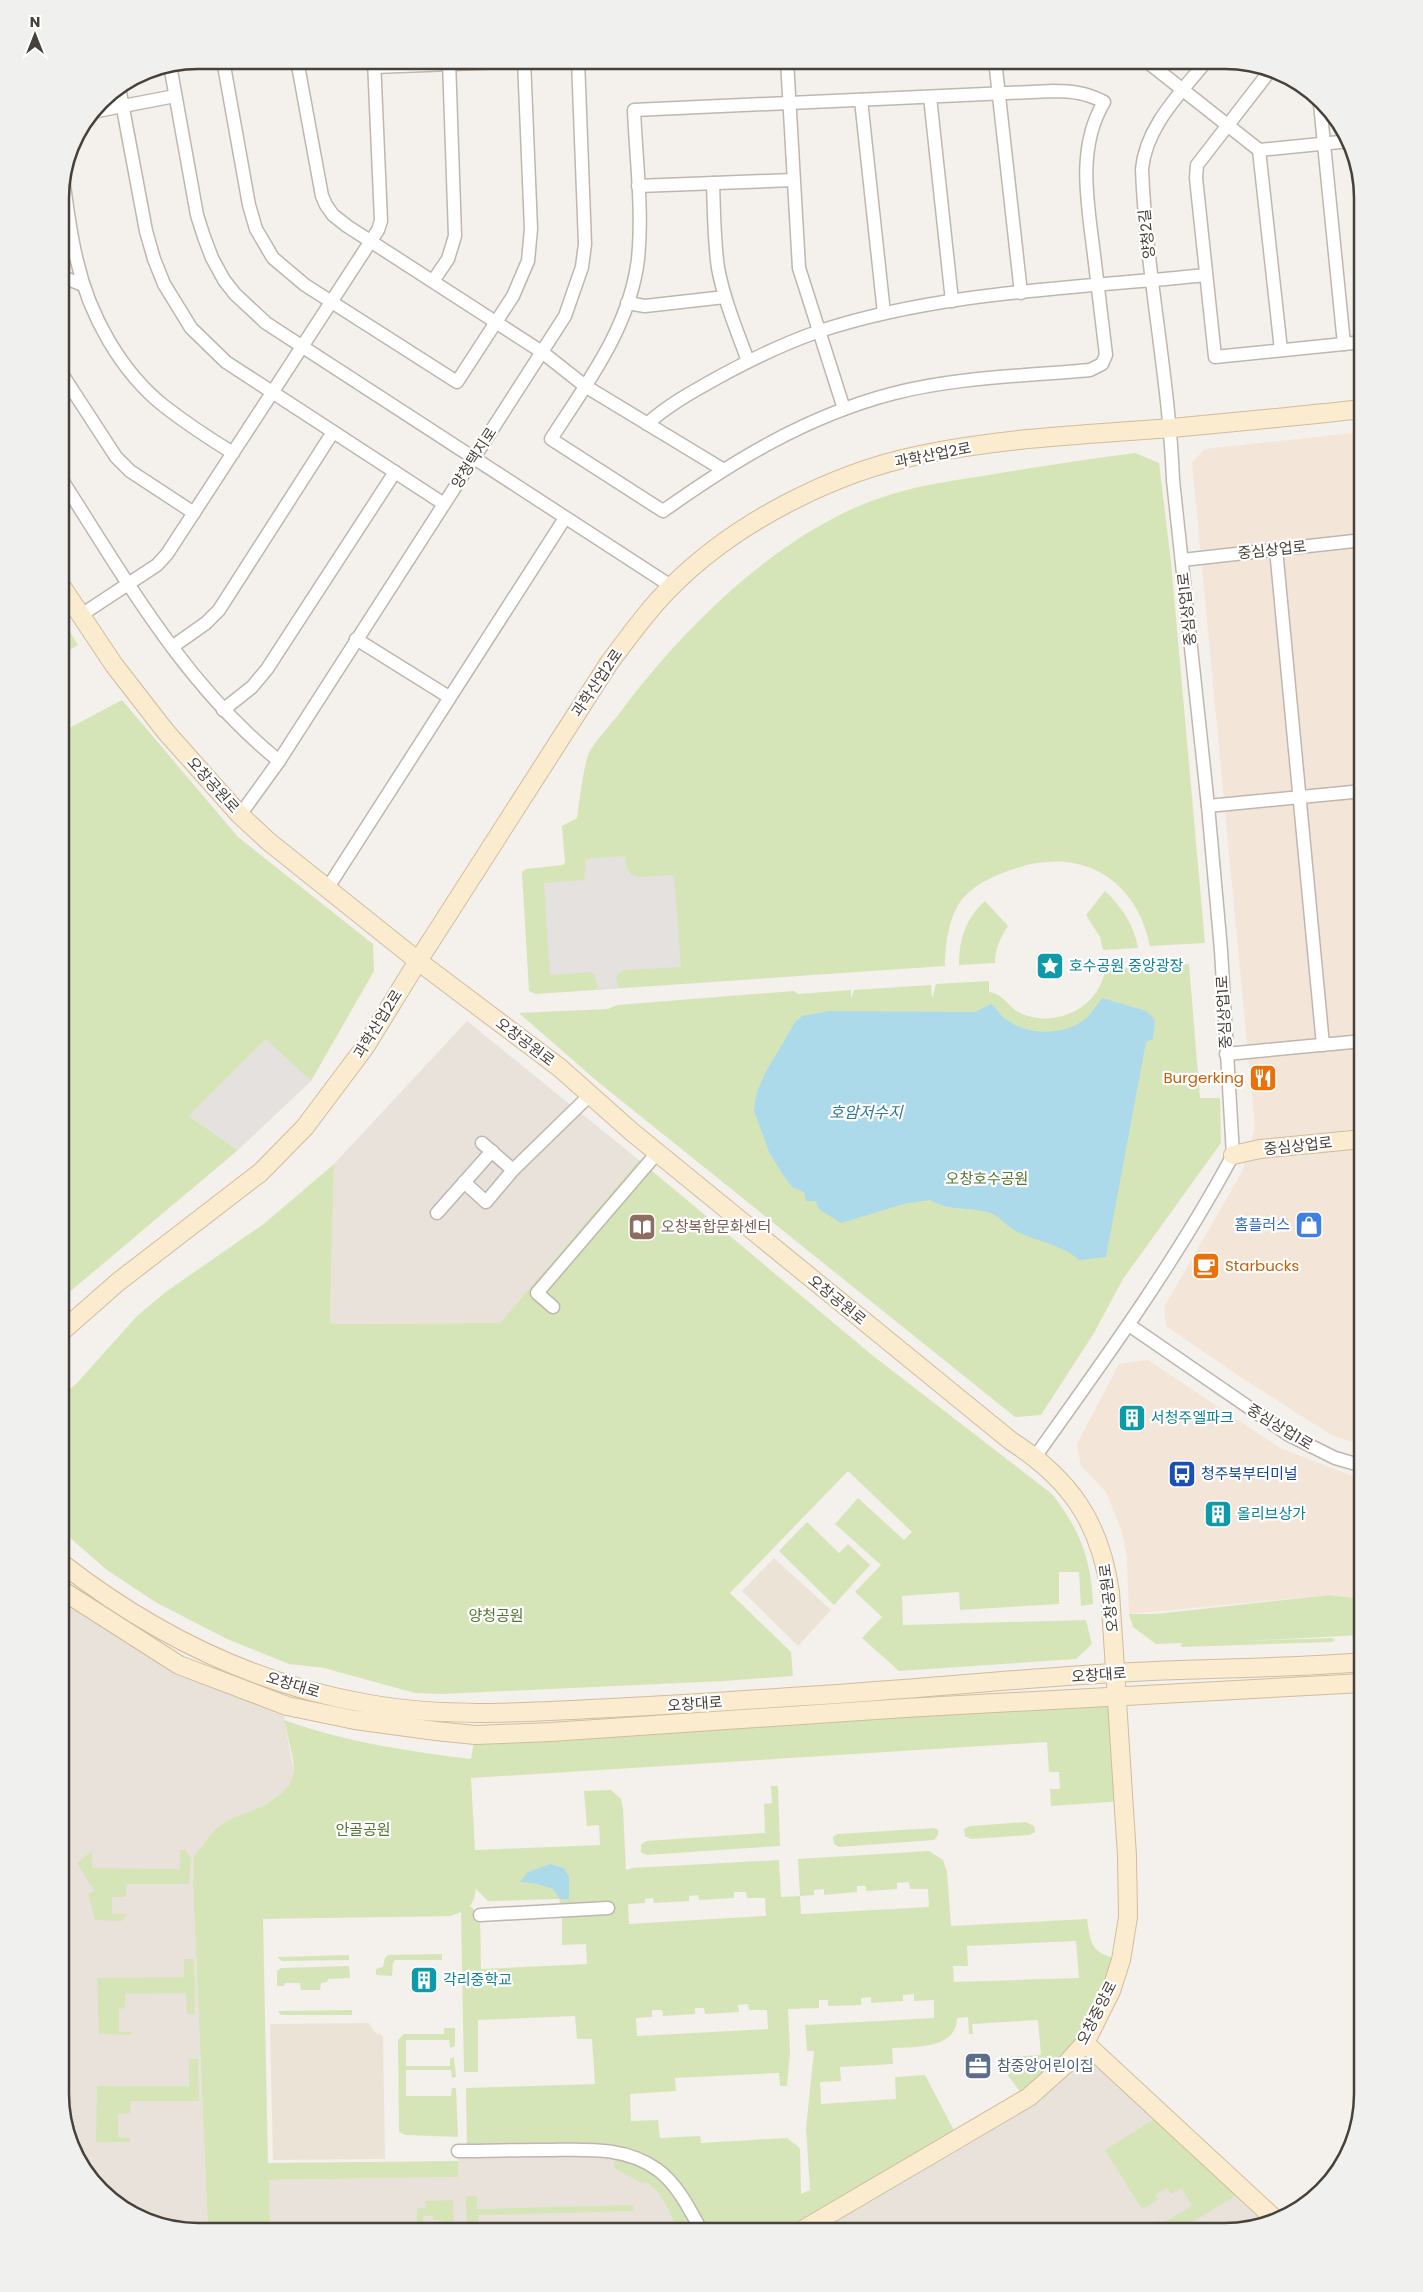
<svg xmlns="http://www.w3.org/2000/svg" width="1423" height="2292" font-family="Poppins,'Noto Sans KR',sans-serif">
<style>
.residential{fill:#e8e2da}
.commercial{fill:#f4e5d9}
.education{fill:#ece3d7}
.green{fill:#d6e5b8;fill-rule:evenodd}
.parking{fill:#e4e1df}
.water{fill:#addaeb}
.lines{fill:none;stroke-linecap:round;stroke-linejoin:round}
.street-casing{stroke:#bfb7ae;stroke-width:15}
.secondary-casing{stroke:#d0bd9f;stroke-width:20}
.street{stroke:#fff;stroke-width:12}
.secondary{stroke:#fbebcf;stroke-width:18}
.labels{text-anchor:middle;stroke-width:4.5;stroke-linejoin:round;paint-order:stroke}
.street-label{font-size:15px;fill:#484139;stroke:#fff}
.culture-label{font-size:15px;fill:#0d838f;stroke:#fff;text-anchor:start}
.food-label{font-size:15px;fill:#c56008;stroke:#fff;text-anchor:end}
.park-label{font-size:15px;fill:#547630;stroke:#fff}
.shop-label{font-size:15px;fill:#366cbe;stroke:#fff;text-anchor:end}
.education-label{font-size:15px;fill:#785e54;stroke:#fff;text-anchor:start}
.transit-label{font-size:15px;fill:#164399;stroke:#fff;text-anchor:start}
.service-label{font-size:15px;fill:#4e5e75;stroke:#fff;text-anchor:start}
.water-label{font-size:16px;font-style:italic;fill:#347996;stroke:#fff}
.rim{fill:none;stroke:#484139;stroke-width:2.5}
</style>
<rect width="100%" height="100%" fill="#f4f0eb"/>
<g class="residential">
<polygon points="467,1021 639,1160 500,1323 330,1324 334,1164"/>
<polygon points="60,1589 179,1665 287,1706 284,1720 294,1772 289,1785 282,1793 265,1805 228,1820 214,1830 194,1856 193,1884 208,2232 189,2232 121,2209 74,2156 60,2095"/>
<polygon points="1085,2043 1276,2220 1226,2232 800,2232 1009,2111"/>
<polygon points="458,2151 617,2152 702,2232 270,2232 268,2180 458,2177"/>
</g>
<g class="commercial">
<polygon points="1363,432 1363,1445 1333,1436 1242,1378 1166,1326 1164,1307 1242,1172 1255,1128 1192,462 1205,449"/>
<polygon points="1148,1360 1280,1448 1363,1480 1363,1599 1329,1595 1129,1614 1127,1557 1121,1529 1106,1492 1081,1466 1077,1444 1119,1364"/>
</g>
<g class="education">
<polygon points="774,1558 831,1610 798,1646 742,1591"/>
<polygon points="369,2023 374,2032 383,2036 385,2159 273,2160 270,2024"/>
</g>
<g class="green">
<path d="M1135 453 1159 463 1171 562 1205 943 1150 946C1136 879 1083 847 1017 868 998 874 978 882 964 897 949 914 945 944 945 966L536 994 529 991 522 872 526 869 563 865 565 862 562 826 577 818C580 798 582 775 588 755 592 744 614 721 622 710 686 624 785 527 889 495 921 485 956 480 989 475 1038 467 1086 459 1135 453Z"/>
<polygon points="60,616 78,645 60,656"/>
<polygon points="122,700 238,837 373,944 374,971 311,1081 265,1040 189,1116 238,1150 60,1300 60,733"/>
<path d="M1105 891C1122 907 1134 925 1138 948L1103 950 1100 937 1086 915Z"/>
<path d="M985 901 1008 926C1000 938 995 949 995 963L959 965C959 939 966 918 985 901Z"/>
<path d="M1189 964 1200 1098H1220L1221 1143 1123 1279 1094 1333 1041 1415 1015 1417 598 1082 519 1013 608 1009 617 1005 794 991 798 994 851 990V999L854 990 931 985 932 999 936 984 989 981V992C1004 994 1008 1007 1020 1013 1055 1029 1100 1008 1105 969Z"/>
<path d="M639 1160 872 1355 1052 1494C1080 1530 1091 1558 1093 1604L1081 1606 1079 1572H1059V1604L960 1610 959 1592 902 1596 903 1625 1086 1620 1092 1644 1076 1659 899 1671 862 1638 882 1617 855 1592 881 1565 835 1524 858 1498 904 1540 912 1532 848 1471 730 1593 791 1652 793 1676 723 1681 442 1694 415 1693 324 1668 289 1664 227 1639 157 1603 107 1570 60 1529V1398L77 1383 137 1316 167 1291 265 1223 334 1164 330 1324 500 1323Z"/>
<polygon points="807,1522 839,1553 848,1544 870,1565 834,1605 779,1551"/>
<polygon points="1329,1595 1363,1599 1363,1635 1244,1641 1332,1638 1335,1640 1332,1642 1183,1647 1180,1646 1183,1643 1156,1644 1133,1627 1129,1614 1156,1614"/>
<path d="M1116 1695 1123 1801 1051 1806 1050 1789H1060L1059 1772H1049L1047 1742 471 1778 475 1850 600 1845 599 1825 587 1826 584 1791 611 1790 621 1799 623 1809 626 1870 632 1868 779 1860 781 1897 800 1896 798 1859 929 1851 943 1860 947 1872 951 1926 1087 1919C1091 1947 1092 1953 1121 1960L1099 2015 1026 2100 1007 2074 1006 2057 1041 2055 1038 2020 972 2024 973 2034H969L968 2017 957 2018C957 2049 915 2047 892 2048L893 2064 840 2067 841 2081 820 2082 821 2104 896 2099 895 2077 925 2075 959 2140 800 2232H679C671 2216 662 2189 645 2182L641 2183 615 2168 614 2163 617 2152 467 2151 466 2088 595 2084 592 2039H577L575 2016 478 2020V2072H464L461 1912 451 1916 263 1919 268 2163 458 2161V2177L269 2180 270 2232H208L193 1884 194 1856 214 1830 228 1820 265 1805 282 1793 289 1785 294 1772 293 1759 284 1720C345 1742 407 1751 471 1759L475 1735ZM909 1882 910 1889H928L929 1907 801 1914 800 1896 814 1895V1890L824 1889V1895L857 1892V1886H866V1891L897 1889V1883ZM476 1889 488 1901 559 1899 562 1911V1945L586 1944 587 1964 481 1969 480 1915 470 1906 474 1899ZM734 1892H746L747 1898H765L766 1916 629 1924 628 1904 645 1903V1899L653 1898 654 1903 689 1901V1896L698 1895 699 1900 734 1898ZM1076 1941 1079 1978 954 1982 953 1966H968L967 1946ZM914 1994V2001L934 2000V2018L805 2025 807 2051H814L806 2128 810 2190 801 2194 800 2148 787 2138 701 2143 700 2136 660 2138 658 2120 631 2121 630 2094 676 2091 675 2078 779 2073 780 2086H787L790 2052 788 2009 819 2008V2000H828V2006L861 2005V1998L871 1997V2003L903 2001V1995ZM748 2004 749 2010H767L768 2029 637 2036 636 2018 652 2017V2010H662L663 2016 695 2014V2008H704L705 2014 739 2012 738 2005Z"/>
<polygon points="771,1786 778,1786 780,1846 647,1855 641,1852 641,1845 646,1841 765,1833 764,1804 772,1803"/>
<polygon points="1026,1822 1034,1826 1035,1832 1029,1835 971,1839 965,1836 964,1829 970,1826"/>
<polygon points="934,1828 938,1830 938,1835 934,1840 839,1847 834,1844 833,1837 838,1834"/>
<polygon points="180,1850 185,1850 191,1858 189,1884 126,1884 126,1897 112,1897 112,1914 128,1914 121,1921 95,1920 88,1894 94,1891 77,1863 92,1851 92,1868 180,1869"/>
<polygon points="60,1896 64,1903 66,1994 60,2017"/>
<polygon points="442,1954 442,1960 395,1960 393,1963 392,1976 376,1975 376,1969 383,1967 385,1958 388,1955"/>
<polygon points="349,1955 349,1960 282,1961 277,1957"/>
<polygon points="184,1959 194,1959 195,2014 187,2014 186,1993 125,1994 125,2008 119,2009 119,2032 131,2032 131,2035 99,2034 97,1978 184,1977"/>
<polygon points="349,1966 350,1978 328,1979 327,1982 321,1983 320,1990 301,1990 300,1983 285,1983 284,1986 277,1986 277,1971 281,1968"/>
<polygon points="352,2010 352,2015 281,2015 278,2011"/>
<polygon points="444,2028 455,2028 455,2046 450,2048 449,2040 406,2040 406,2066 450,2066 450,2059 454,2057 456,2077 452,2078 451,2070 406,2070 406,2096 451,2096 452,2088 456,2088 458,2137 405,2135 399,2132 399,2129 398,2040 404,2034 444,2034"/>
<polygon points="189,2059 198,2059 199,2101 131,2101 130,2113 118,2114 118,2137 130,2138 130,2142 96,2142 97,2086 189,2086"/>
<polygon points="1162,2114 1244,2191 1180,2229 1183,2232 1146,2232 1152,2229 1150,2224 1158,2220 1161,2224 1192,2206 1182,2188 1171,2194 1167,2188 1155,2195 1158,2200 1142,2209 1105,2150"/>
<polygon points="466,2196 477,2196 477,2209 633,2205 634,2211 478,2215 478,2232 467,2232"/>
<polygon points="453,2200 454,2232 442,2232 441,2220 434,2220 433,2216 423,2216 423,2223 417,2224 417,2208 426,2208 425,2201"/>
</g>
<g class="parking">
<polygon points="625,856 627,869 631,875 638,877 674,875 681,967 624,970 616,976 618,988 598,990 595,975 591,972 550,975 544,883 584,880 586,859"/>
<polygon points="266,1039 311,1081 238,1150 189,1116"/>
</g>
<g class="water">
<path d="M1102 998 1146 1011 1155 1020 1153 1039 1146 1042 1106 1257 1079 1260C1061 1244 1037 1242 1016 1231 1005 1226 999 1214 987 1212 967 1207 948 1211 930 1200L904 1204 841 1223 820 1210 815 1201H806L804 1192 792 1187 783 1175 769 1152 754 1111 756 1095 764 1075 795 1022 802 1016 829 1011 975 1012 991 1004C997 1008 999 1014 1004 1018 1025 1035 1060 1036 1081 1022 1090 1016 1096 1006 1102 998Z"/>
<polygon points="550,1864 564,1868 569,1877 569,1899 560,1899 553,1889 534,1883 520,1882 528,1872"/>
</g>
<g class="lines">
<g class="street-casing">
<g id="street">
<polyline points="223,60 249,205 256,229 273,258 305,285 457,382 513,296 528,261 531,229 524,60"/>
<polyline points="297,60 322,196 326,205 333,215 347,226 542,352 585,386 722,469"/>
<polyline points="787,60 799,268 844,409"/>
<polyline points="995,60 1021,293"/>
<polyline points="1145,60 1259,150"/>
<polyline points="170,65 197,215 204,237 212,258 224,280 235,294 266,323 671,586"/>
<polyline points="374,67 557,60"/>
<polyline points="1269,72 1197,165 1196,178 1215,357 1363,342"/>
<polyline points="119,87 146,231 154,259 164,284 191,328 226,362 444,504"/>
<path d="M1053 91C1072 91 1087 93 1104 102 1076 149 1088 204 1094 255 1098 289 1102 322 1106 355L1102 364 1090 370C1024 376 955 377 891 394 805 417 735 460 663 511L551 439C587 383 630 327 638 259 643 210 636 159 634 110Z"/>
<polyline points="930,97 952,301"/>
<polyline points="861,100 884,313"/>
<polyline points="1320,104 1344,344"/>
<polyline points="92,112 175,96"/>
<path d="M63 178C67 206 70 234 77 261 89 314 120 371 164 406 186 423 210 439 233 453"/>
<path d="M713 183C714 211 714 240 718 268 724 300 737 331 748 361"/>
<polyline points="638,186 793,180"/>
<polyline points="60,276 83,285"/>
<polyline points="433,281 448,259 455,236 449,60"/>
<polyline points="627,303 645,306 725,297"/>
<polyline points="1281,350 1259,150 1350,141"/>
<polyline points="60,371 116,457 130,471 194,513"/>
<path d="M647 424C668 405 692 392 717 378 750 360 784 343 820 331 941 291 1080 288 1206 275"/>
<path d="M60 477C125 578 184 684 279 761"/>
<polyline points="1276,549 1323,1045"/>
<polyline points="1182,560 1363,540"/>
<polyline points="81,615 157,565 167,554 378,230 381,221 374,60"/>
<polyline points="356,639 449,697"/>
<polyline points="172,647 206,623 219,610 333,432"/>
<polyline points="223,710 252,687 267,669 395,472"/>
<polyline points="1208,806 1363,791"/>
<polyline points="240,815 279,761 565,316 582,267 585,244 578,60"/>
<polyline points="327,889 565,518"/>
<polyline points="1226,1054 1363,1041"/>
<polyline points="482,1143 513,1170 590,1095"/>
<polyline points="464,1182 486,1202 513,1170"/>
<polyline points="437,1213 492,1151"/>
<polyline points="553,1307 537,1293 657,1153"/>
<polyline points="1129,1325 1289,1435 1335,1458 1363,1466"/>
<path d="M1035 1457C1105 1359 1176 1261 1233 1155L1221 950 1208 806 1173 480C1169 376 1146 273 1142 169 1146 126 1181 93 1207 60"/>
<polyline points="480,1915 608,1908"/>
<path d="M458 2151C486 2151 515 2150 543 2150 582 2150 624 2145 658 2170 678 2185 690 2210 702 2232"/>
</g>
</g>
<g class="secondary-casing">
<g id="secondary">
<path d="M60 584 114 665 166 732 240 815 268 841 418 961 560 1068 632 1132 1011 1441C1070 1479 1100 1522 1110 1592L1127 1856 1128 1917 1121 1960 1111 1991 1085 2043 1067 2063 1029 2097 799 2232"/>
<polyline points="1233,1155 1260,1149 1363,1139"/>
<path d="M60 1333 118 1282 261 1172 305 1127 365 1047 418 961 609 663C629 637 648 609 672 586 735 523 832 473 920 455 1002 438 1088 434 1172 428 1236 422 1300 416 1363 409"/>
<path d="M60 1562C151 1633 255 1685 369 1704 442 1717 517 1713 590 1709 662 1706 734 1701 805 1696 908 1690 1011 1679 1114 1673 1197 1668 1280 1669 1363 1662"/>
<polyline points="60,1589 179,1665 287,1706 355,1720 436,1731 475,1735 551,1732 905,1708 1363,1683"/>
<polyline points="1085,2043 1276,2220"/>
</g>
</g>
<use href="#street" class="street"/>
<use href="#secondary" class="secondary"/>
</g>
<defs>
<g id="sight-square" transform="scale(1.4375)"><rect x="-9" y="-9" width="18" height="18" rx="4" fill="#0f9aa8" stroke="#fff"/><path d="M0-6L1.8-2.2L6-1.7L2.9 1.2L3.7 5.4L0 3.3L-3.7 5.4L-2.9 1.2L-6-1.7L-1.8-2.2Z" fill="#fff"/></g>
<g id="restaurant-square" transform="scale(1.4375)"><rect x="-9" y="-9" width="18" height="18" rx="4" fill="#e8710a" stroke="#fff"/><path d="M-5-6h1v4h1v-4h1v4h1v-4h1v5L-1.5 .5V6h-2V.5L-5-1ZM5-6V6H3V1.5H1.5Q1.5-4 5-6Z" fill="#fff"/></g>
<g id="shop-square" transform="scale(1.4375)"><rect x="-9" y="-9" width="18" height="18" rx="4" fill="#3f7fe0" stroke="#fff"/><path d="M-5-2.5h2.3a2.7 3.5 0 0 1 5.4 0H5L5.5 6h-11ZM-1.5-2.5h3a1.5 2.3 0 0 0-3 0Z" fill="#fff"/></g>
<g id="library-square" transform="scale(1.4375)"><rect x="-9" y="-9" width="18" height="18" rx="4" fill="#8d6e63" stroke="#fff"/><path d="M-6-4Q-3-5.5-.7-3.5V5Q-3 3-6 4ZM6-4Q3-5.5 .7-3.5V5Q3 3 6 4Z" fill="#fff"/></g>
<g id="cafe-square" transform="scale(1.4375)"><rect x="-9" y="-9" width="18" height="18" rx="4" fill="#e8710a" stroke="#fff"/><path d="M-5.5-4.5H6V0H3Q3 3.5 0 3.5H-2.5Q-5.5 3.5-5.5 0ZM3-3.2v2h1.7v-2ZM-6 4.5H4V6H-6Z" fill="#fff"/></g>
<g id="building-square" transform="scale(1.4375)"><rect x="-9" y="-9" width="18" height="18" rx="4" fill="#0f9aa8" stroke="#fff"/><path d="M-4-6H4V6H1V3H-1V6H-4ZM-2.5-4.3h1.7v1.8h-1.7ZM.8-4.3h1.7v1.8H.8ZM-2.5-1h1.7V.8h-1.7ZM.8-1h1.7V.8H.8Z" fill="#fff"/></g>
<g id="bus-square" transform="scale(1.4375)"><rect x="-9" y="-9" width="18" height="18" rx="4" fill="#1a4fb4" stroke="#fff"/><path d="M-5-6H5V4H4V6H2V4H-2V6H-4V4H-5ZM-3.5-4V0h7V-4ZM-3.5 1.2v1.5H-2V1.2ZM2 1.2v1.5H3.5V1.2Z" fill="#fff"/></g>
<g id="office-square" transform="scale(1.4375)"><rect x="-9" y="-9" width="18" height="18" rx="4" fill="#5c6f8a" stroke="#fff"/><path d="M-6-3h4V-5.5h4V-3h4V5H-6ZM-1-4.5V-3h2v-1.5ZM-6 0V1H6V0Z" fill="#fff"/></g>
</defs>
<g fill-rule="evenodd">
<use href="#sight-square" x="1050" y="966"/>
<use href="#restaurant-square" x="1263" y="1078"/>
<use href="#shop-square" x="1309" y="1225"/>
<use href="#library-square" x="642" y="1227"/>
<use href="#cafe-square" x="1206" y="1266"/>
<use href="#building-square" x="1132" y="1418"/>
<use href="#bus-square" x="1182" y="1474"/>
<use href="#building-square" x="1218" y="1514"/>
<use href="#building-square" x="424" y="1980"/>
<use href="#office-square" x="978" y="2066"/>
</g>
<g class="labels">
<g class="street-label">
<text transform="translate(1147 234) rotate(-96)" y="5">양청2길</text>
<text transform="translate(933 455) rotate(-11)" y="5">과학산업2로</text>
<text transform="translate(474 458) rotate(-57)" y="5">양청택지로</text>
<text transform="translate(1272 550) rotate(-6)" y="5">중심상업로</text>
<text transform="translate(1187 609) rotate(-96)" y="5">중심상업1로</text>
<text transform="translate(597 683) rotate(-56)" y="5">과학산업2로</text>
<text transform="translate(213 785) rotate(48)" y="5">오창공원로</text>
<text transform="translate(1224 1012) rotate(-93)" y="5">중심상업1로</text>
<text transform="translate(378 1024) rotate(-58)" y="5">과학산업2로</text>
<text transform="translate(525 1042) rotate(37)" y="5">오창공원로</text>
<text transform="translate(1298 1146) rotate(-6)" y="5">중심상업로</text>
<text transform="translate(837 1300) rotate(39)" y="5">오창공원로</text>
<text transform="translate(1280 1427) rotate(31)" y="5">중심상업1로</text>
<text transform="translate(1109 1598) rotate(-97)" y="5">오창공원로</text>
<text transform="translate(1099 1675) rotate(-4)" y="5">오창대로</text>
<text transform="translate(293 1685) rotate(17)" y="5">오창대로</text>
<text transform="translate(695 1704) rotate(-4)" y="5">오창대로</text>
<text transform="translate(1097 2013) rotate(-63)" y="5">오창중앙로</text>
</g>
<g class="culture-label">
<text x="1069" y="971">호수공원 중앙광장</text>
<text x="1151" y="1423">서청주엘파크</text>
<text x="1237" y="1519">올리브상가</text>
<text x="443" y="1985">각리중학교</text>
</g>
<g class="food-label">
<text x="1244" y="1083">Burgerking</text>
<text x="1225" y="1271" text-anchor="start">Starbucks</text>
</g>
<g class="park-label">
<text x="987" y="1184">오창호수공원</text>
<text x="496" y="1621">양청공원</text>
<text x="363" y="1835">안골공원</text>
</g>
<g class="shop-label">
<text x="1290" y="1230">홈플러스</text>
</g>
<g class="education-label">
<text x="661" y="1232">오창복합문화센터</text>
</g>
<g class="transit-label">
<text x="1201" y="1479">청주북부터미널</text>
</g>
<g class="service-label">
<text x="997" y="2071">참중앙어린이집</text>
</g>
<g class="water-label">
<text x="866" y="1118">호암저수지</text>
</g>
</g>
<path d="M0 0H1423V2292H0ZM198 69H1225A129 129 0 0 1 1354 198V2094A129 129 0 0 1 1225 2223H198A129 129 0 0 1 69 2094V198A129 129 0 0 1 198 69Z" fill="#f0f0ef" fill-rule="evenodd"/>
<path class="rim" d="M198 69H1225A129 129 0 0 1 1354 198V2094A129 129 0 0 1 1225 2223H198A129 129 0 0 1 69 2094V198A129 129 0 0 1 198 69Z"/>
<g transform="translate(35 35)" stroke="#ffffff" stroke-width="4" paint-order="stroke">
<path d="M0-4L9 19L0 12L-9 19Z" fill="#484139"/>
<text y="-8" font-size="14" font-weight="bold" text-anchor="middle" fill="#484139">N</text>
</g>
</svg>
